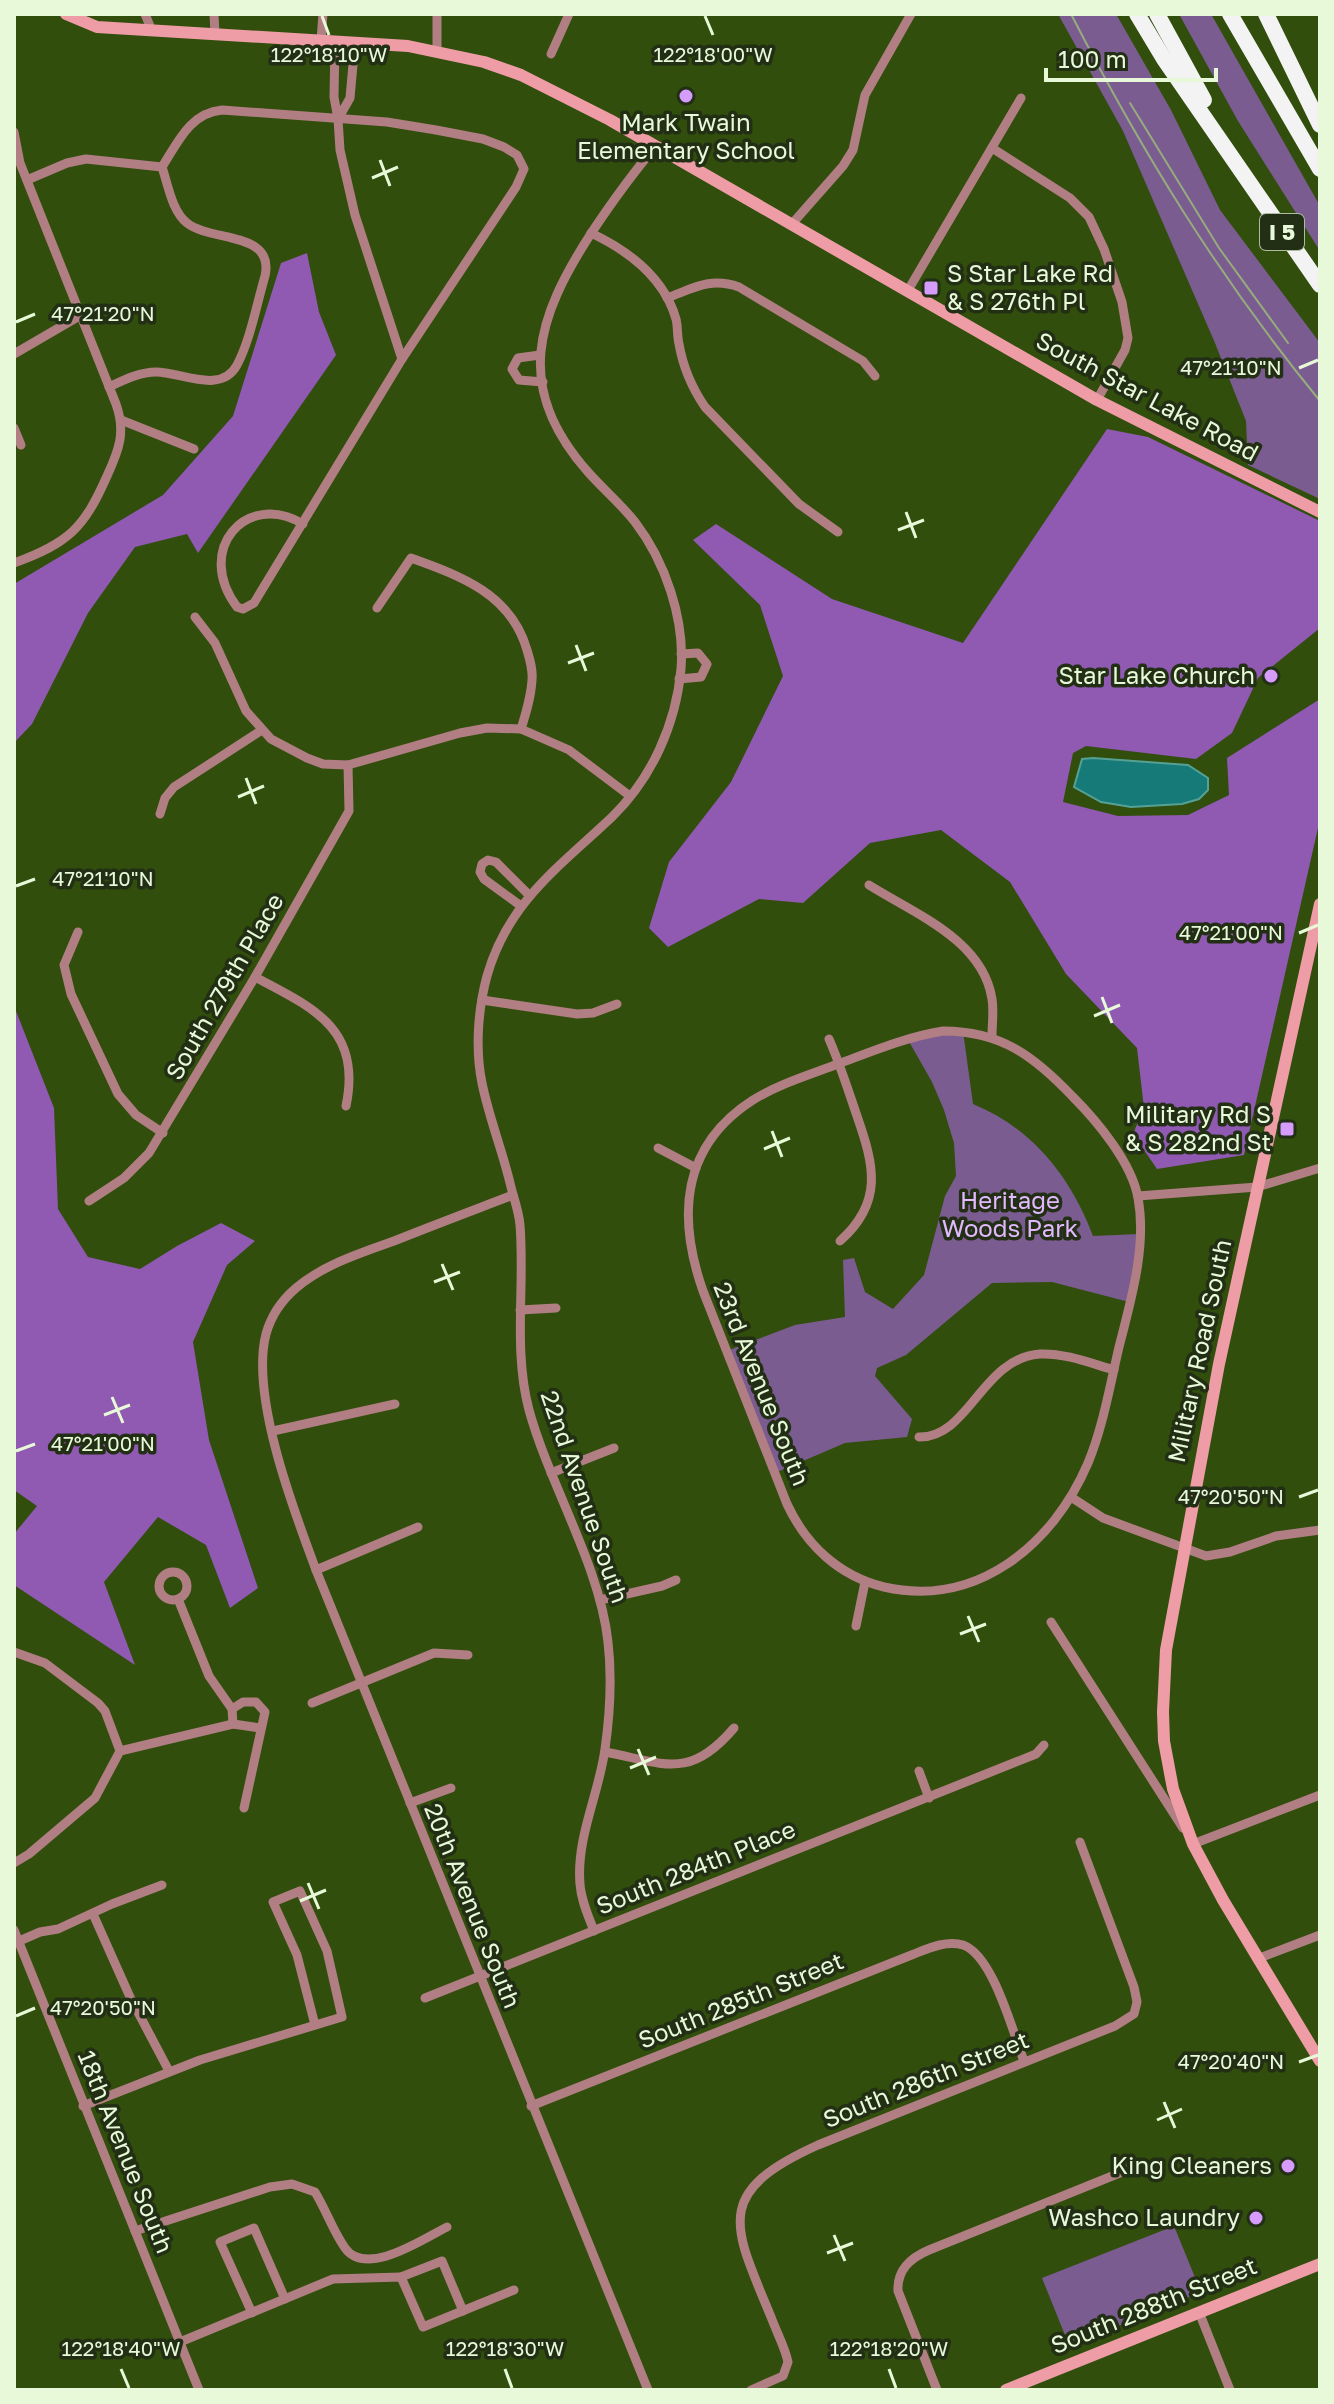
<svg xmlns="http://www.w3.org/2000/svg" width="1334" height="2404" font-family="'Golos Text',sans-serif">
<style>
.green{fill:#7b5c90}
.forest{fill:#9059b2}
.water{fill:#167b78;stroke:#55a195;stroke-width:2}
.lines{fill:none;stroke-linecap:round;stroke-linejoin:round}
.street{stroke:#b17e84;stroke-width:9}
.secondary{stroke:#ee9da7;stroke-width:12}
.highway{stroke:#f3f3f3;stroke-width:16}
.tram{stroke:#95ac7c;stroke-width:2}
.ticks{fill:none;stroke:#e7f9d8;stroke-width:3}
.poi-dot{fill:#d59cfb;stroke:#222f15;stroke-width:3}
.labels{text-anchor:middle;stroke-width:7;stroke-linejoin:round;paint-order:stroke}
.shield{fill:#222f15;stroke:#acbc9e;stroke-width:2}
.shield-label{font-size:22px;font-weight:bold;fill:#e7f9d8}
.poi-label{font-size:24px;fill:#e7f9d8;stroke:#222f15;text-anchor:end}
.street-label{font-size:24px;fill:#e7f9d8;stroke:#222f15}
.park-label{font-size:24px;fill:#e2b9fe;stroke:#222f15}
.ticks-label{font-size:20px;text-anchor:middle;fill:#e7f9d8;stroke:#222f15;stroke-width:7;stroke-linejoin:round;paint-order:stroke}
</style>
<rect width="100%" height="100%" fill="#314e0c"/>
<g class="green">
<polygon points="1058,14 1116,14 1171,110 1220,210 1320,343 1320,499 1248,465 1246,421 1215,343 1123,131"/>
<polygon points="1179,14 1211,14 1320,206 1320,251 1238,121"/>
<path d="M963 1031 973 1104C1032 1128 1071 1177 1093 1236L1139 1234 1129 1302 1052 1282 992 1283 906 1355 877 1368 875 1376 912 1419 907 1437 845 1443 775 1473 727 1351 795 1325 845 1317 843 1260 854 1258 865 1292 893 1309 924 1275 945 1196 956 1176 954 1143 944 1110 932 1082 907 1038Z"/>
<polygon points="1174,2226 1201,2292 1082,2341 1067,2340 1042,2278"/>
</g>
<g class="forest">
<polygon points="307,253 319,312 336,355 198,553 187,534 135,547 88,613 32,724 14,743 14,584 163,495 233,416 281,263"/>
<polygon points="1107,429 1148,437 1320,521 1320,628 1258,678 1232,733 1196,759 1086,746 1073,753 1063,802 1118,816 1188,815 1229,795 1227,758 1320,699 1320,819 1244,1155 1157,1169 1133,1134 1144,1108 1137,1048 1066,974 1010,882 941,830 870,843 803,903 759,899 668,947 649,928 669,862 731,782 783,676 760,605 693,540 716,524 832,599 963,643"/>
<polygon points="14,1006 54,1108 58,1209 88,1257 140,1269 177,1246 221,1223 255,1241 227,1265 193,1342 209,1440 258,1588 230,1608 206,1545 158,1517 104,1582 135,1665 14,1585 14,1534 37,1506 14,1490"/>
</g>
<polygon class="water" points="1093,758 1188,765 1208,778 1208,790 1199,799 1182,804 1131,807 1101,802 1074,787 1082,759"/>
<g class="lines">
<g class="street">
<polyline points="145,14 152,31"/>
<polyline points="214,14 215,34"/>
<polyline points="321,40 323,14"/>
<polyline points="335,41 334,97 338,119 340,150 355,215 402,359"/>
<polyline points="437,51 437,14"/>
<polyline points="551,54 569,14"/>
<polyline points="338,119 350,98 355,42"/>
<path d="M14 132 20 163 116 404C126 432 119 450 107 476 84 528 69 543 14 563"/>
<polyline points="992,148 1070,198 1089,217 1104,249 1122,302 1128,338 1125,350 1097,400"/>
<path d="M27 180 67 163 86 159 162 167C178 142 190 113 222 110L387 122 436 130 483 139 504 147 517 155 524 169 516 187 402 359 254 603 243 609 237 607C194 550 246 490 303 524"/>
<polyline points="791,225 843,166 853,150 865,95 911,14"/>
<path d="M591 233C629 251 664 277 676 319 678 327 677 336 679 344 683 367 692 388 705 407L799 504 838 532"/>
<polyline points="907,292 1021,98"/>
<path d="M667 298C694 288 710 277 739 287L863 361 875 376"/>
<polyline points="14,354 81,315"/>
<polyline points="540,355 518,358 512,369 519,380 543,382"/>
<path d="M109 387C124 380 140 372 156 372 181 372 221 395 237 365 250 341 257 303 265 276 275 231 211 242 187 223 172 211 168 185 162 167"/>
<polyline points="121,420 194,449"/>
<polyline points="14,428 21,445"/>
<path d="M377 608 411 558C461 576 511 594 527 650 530 660 533 670 532 680 531 697 526 713 521 729"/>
<polyline points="195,617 215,643 246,711 271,739 307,758 323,764 348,765 460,733 487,728 521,729 569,750 630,796"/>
<polyline points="679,679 701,677 707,664 698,653 681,654"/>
<polyline points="160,814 165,798 174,787 262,730"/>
<path d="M869 885C915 914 983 940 992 999 994 1011 992 1024 992 1036"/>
<polyline points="521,906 484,879 480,872 482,864 488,860 496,862 529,895"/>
<polyline points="78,932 64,965 71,994 118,1094 136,1115 163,1133"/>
<path d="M255 977C314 1008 362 1029 346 1106"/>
<polyline points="482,1000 577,1014 593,1013 617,1004"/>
<path d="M943 1031C1001 1031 1034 1056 1073 1097 1097 1121 1132 1163 1138 1198 1147 1246 1131 1300 1119 1347 1110 1385 1103 1427 1088 1463 1053 1545 977 1608 884 1587 839 1576 806 1545 787 1504L703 1291C677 1217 681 1146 753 1100 779 1084 809 1075 838 1064 873 1051 906 1037 943 1031Z"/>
<path d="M829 1039C840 1064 848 1090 857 1116 874 1165 884 1202 840 1241"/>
<polyline points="658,1148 696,1168"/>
<path d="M513 1195C474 1210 434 1225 394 1241 360 1253 323 1265 296 1288 282 1300 271 1316 266 1334 250 1396 294 1511 316 1570L648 2390"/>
<polyline points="1138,1196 1257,1187 1320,1168"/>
<polyline points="89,1201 124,1178 149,1153 255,977 349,811 348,765"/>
<polyline points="520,1310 556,1308"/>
<polyline points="273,1431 395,1404"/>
<path d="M919 1437C969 1438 982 1358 1040 1354 1065 1353 1090 1363 1114 1370"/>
<polyline points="551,1473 614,1448"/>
<polyline points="1071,1497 1103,1518 1206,1556 1230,1552 1276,1536 1320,1530"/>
<polyline points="316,1570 418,1527"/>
<circle cx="173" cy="1586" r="14"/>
<polyline points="178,1599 209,1676 232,1709 233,1724"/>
<polyline points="600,1600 662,1586 676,1580"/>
<polyline points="1051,1622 1183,1828"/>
<polyline points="856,1626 865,1582"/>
<polyline points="14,1652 45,1663 98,1703 105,1711 120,1751"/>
<polyline points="312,1703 434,1653 468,1655"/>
<polyline points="232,1709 243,1702 256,1702 265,1712 244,1808"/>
<path d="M605 1752C664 1763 689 1781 734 1728"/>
<polyline points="919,1771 929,1798"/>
<polyline points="410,1803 451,1788"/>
<polyline points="1191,1840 1193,1844 1320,1795"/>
<polyline points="14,1863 29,1854 95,1798 120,1751 233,1724 260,1728"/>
<polyline points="93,1914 130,1997 169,2071"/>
<polyline points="14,1930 199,2390"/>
<path d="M594 1931C588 1915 581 1900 580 1884 576 1838 599 1794 605 1749 610 1714 612 1677 608 1642 600 1566 550 1486 529 1410 513 1350 525 1286 520 1225 519 1212 514 1199 511 1187 503 1152 489 1118 482 1083 475 1049 478 1009 487 976 508 902 559 867 612 817 652 778 676 724 681 669 685 619 665 561 635 522 621 504 603 489 588 472 513 387 536 318 592 232 612 202 632 174 656 146"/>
<polyline points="17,1942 40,1932 58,1929 112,1904 162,1885"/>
<polyline points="1257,1959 1320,1935"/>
<polyline points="425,1998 1036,1754 1044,1745"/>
<polyline points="83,2106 200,2060 342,2017 327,1951 300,1891 273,1902 297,1955 315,2025"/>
<path d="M531 2106 914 1954C929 1948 947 1940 963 1945 993 1955 1013 2033 1024 2061"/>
<path d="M135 2231 270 2187 292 2184 315 2192C326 2210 333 2231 345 2248 366 2278 423 2239 447 2227"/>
<polyline points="401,2277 442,2261 463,2311"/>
<polyline points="1199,2312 1230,2390"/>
<polyline points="252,2313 220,2242 254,2228 285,2299"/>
<polyline points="180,2342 333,2279 401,2277 423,2327 514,2290"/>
<path d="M751 2390 783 2376 788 2362C785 2348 778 2335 773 2322 735 2228 709 2194 818 2145L1115 2026 1134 2014 1137 2002 1134 1987 1080 1842"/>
<path d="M937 2390 898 2291C897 2270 910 2258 929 2250L1137 2166"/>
</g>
<g class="secondary">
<polyline points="66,14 97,27 408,46 484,62 521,75 610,120 1097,400 1320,512"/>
<polyline points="1320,904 1219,1364 1166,1650 1163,1712 1164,1741 1173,1789 1193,1844 1223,1900 1320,2061"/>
<polyline points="1006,2390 1320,2264"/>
</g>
<g class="highway">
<polyline points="1137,14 1164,59 1320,285"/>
<polyline points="1157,14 1204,100"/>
<polyline points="1230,14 1320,169"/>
<polyline points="1266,14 1320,125"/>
</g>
<g class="tram">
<path d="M1071 14C1143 154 1220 279 1320 401"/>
<polyline points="1130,103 1219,248 1288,343"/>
</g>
</g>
<path class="ticks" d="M322 16 329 35M705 16 713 35M380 160 390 186M372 178 398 167M16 322 35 314M1299 368 1318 360M906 512 916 538M898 530 924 520M576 645 586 671M568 663 594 653M246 778 256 804M238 797 264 786M16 886 35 879M1299 933 1318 925M1102 997 1112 1023M1094 1016 1120 1005M772 1131 782 1157M764 1149 790 1138M442 1264 453 1290M434 1282 460 1272M112 1397 123 1423M104 1415 130 1405M16 1451 35 1444M1299 1497 1318 1490M968 1616 979 1642M960 1634 986 1624M638 1749 649 1775M630 1768 656 1757M308 1883 319 1909M300 1901 326 1890M16 2016 35 2008M1299 2062 1318 2055M1164 2102 1175 2128M1157 2120 1182 2109M834 2235 845 2261M827 2253 853 2243M121 2369 129 2388M505 2369 512 2388M889 2369 896 2388"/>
<g class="poi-dot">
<circle cx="686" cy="96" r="8"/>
<rect x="923" y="280" width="16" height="16" rx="4"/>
<circle cx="1271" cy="676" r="8"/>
<rect x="1279" y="1121" width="16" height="16" rx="4"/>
<circle cx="1288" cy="2166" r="8"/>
<circle cx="1256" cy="2218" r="8"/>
</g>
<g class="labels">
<rect class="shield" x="1260" y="214" width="44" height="36" rx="6"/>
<g class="shield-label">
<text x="1282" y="240">I 5</text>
</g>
<g class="poi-label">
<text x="686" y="131" text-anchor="middle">Mark Twain<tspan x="686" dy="28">Elementary School</tspan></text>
<text x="947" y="282" text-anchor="start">S Star Lake Rd<tspan x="947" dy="28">&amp; S 276th Pl</tspan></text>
<text x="1255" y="684">Star Lake Church</text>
<text x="1271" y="1123">Military Rd S<tspan x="1271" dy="28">&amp; S 282nd St</tspan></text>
<text x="1272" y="2174">King Cleaners</text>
<text x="1240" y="2226">Washco Laundry</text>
</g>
<g class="street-label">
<text transform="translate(1147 397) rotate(28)" y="8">South Star Lake Road</text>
<text transform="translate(225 987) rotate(-60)" y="8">South 279th Place</text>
<text transform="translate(1200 1351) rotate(-78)" y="8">Military Road South</text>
<text transform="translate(761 1384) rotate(68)" y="8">23rd Avenue South</text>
<text transform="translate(584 1497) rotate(71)" y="8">22nd Avenue South</text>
<text transform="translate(696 1868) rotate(-22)" y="8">South 284th Place</text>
<text transform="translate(472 1906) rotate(68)" y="8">20th Avenue South</text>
<text transform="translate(741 2001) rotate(-22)" y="8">South 285th Street</text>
<text transform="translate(926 2080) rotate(-22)" y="8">South 286th Street</text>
<text transform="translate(125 2152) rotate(68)" y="8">18th Avenue South</text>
<text transform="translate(1154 2306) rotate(-22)" y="8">South 288th Street</text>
</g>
<g class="park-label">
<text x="1010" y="1209">Heritage<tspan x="1010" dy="28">Woods Park</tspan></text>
</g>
</g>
<g class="ticks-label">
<text x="329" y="62">122°18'10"W</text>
<text x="713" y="62">122°18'00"W</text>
<text x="103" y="321">47°21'20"N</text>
<text x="1231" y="375">47°21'10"N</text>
<text x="103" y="886">47°21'10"N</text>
<text x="1231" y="940">47°21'00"N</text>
<text x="103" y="1451">47°21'00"N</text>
<text x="1231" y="1504">47°20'50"N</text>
<text x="103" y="2015">47°20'50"N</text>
<text x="1231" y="2069">47°20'40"N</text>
<text x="121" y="2356">122°18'40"W</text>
<text x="505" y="2356">122°18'30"W</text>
<text x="889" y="2356">122°18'20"W</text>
</g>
<rect width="1334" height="2404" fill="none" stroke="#e7f9d8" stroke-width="32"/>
<path d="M1046 68v12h170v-12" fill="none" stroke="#e7f9d8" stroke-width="4"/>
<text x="1058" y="68" font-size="24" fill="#e7f9d8" stroke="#222f15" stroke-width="6" paint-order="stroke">100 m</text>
</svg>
